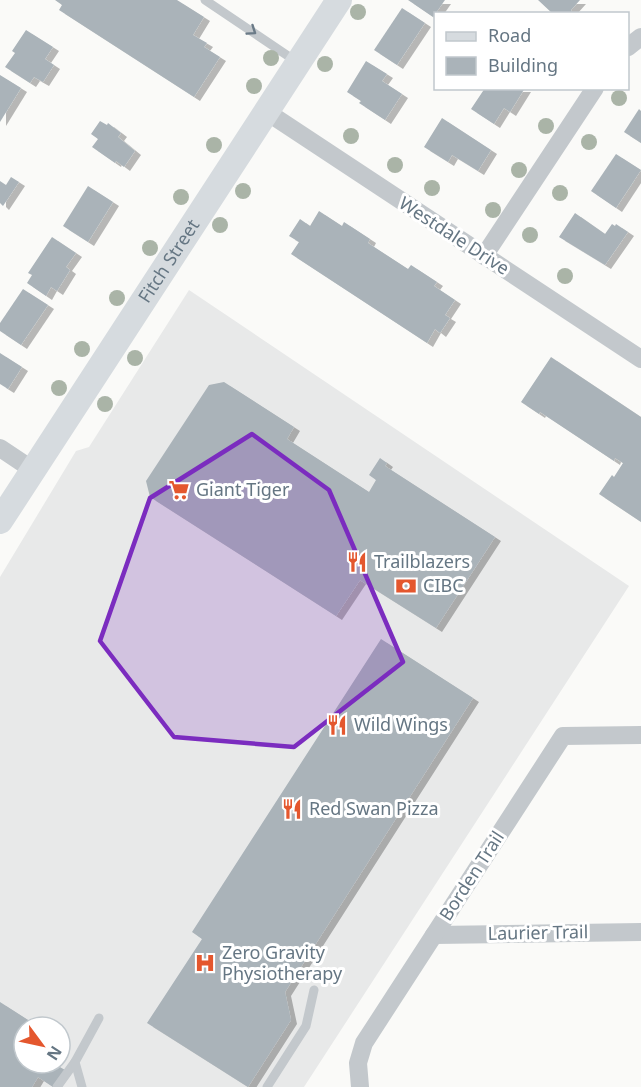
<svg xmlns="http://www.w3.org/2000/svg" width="641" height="1087" font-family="'Noto Sans',sans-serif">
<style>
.built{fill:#e8e9e9;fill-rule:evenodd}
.building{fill:#aab3b9;filter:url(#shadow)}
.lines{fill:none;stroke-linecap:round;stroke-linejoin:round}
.lane{stroke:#c3c8cc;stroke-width:9}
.street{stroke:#c3c8cc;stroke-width:18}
.secondary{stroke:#d6dbdf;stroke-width:26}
.tree{fill:#aab4a7}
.oneway{stroke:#6a7a87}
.marked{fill:#7b2cbf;fill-opacity:0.2;stroke:#7b2cbf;stroke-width:4.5;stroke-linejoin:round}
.labels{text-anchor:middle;stroke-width:6;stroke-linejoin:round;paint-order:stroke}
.street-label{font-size:18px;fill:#657683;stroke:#fff}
.poi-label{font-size:18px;fill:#657683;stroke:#fff;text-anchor:start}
</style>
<defs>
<filter id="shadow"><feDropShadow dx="6" dy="4" stdDeviation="0" flood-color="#0004"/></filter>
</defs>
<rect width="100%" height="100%" fill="#fafaf8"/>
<path class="built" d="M189 290 629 586 304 1087H0V577L76 451 89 447ZM24 1027H60V1063H24Z"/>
<g class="building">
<polygon points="55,0 177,0 204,17 193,35 207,43 204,47 220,57 194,97 59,10 62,5"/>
<polygon points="408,0 445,0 433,17"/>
<polygon points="538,0 580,0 571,10 573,14 553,14"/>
<polygon points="402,8 425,23 397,65 374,50"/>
<polygon points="26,30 53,47 45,59 54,65 43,82 34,77 30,83 5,67 15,53 12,51"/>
<polygon points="366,61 387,74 382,81 402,94 385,120 359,103 361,101 347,92"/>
<polygon points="0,75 21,88 0,122"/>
<polygon points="485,88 525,88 510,112 504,108 494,124 471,109"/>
<polygon points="639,109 641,111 641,143 624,132"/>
<polygon points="442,118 491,150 478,171 452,155 448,162 424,147"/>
<polygon points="100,121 107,125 108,123 121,133 118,137 135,151 124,167 116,161 115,163 92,147 98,139 91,134"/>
<polygon points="616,154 641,170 616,208 591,191"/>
<polygon points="11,177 19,182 3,206 0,203 0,181 6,185"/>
<polygon points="88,186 113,202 88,242 63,226"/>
<polygon points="319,211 342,226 344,222 370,239 368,243 408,269 411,265 437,282 434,286 455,300 445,315 450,318 440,333 435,329 427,343 291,254 299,242 289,236 300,219 310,226"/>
<polygon points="575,213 605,234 612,224 615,226 616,224 628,232 605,265 559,237"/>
<polygon points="52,237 76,253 66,267 70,270 57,291 51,287 46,296 27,283 32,275 28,273"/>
<polygon points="23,289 48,305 21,345 0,331 0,323"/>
<polygon points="0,353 22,367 8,389 0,384"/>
<polygon points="551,357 641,417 641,522 599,494 612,475 614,477 623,463 615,458 614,461 540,412 539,414 521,402"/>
<polygon points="224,382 294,427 287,439 369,492 376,480 369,475 380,458 387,463 385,466 495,537 436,628 360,580 336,616 150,497 146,481 209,385"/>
<polygon points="381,639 473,698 285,992 291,1020 248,1087 147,1023 202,939 192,932"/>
<polygon points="0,1002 39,1027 24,1027 24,1063 53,1063 65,1070 53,1087 38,1077 32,1087 0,1087"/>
</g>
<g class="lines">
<g class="lane">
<polyline points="205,0 297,62"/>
<polyline points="57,1087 75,1062"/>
<polyline points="82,1087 75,1062 99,1018"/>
<polyline points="267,1087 306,1026 314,990"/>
</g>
<g class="street">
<polyline points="628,47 641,37"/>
<polyline points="267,112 641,359"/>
<polyline points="484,256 595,88"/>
<polyline points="0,448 33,470"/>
<polyline points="434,935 641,932"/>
<polyline points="360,1087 358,1063 364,1043 563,736 641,735"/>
</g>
<path class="secondary" id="s1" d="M0 521 339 0"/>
</g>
<g class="tree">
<circle cx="358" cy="12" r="8"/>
<circle cx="271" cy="58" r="8"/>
<circle cx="325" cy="64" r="8"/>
<circle cx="254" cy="86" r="8"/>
<circle cx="619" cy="98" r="8"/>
<circle cx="546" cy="126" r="8"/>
<circle cx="351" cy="136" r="8"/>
<circle cx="589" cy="142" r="8"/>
<circle cx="214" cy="145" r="8"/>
<circle cx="395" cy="165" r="8"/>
<circle cx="519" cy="170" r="8"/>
<circle cx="432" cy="188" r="8"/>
<circle cx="243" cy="191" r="8"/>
<circle cx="560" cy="193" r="8"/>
<circle cx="181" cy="197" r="8"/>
<circle cx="493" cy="210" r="8"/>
<circle cx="220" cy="225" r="8"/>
<circle cx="530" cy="235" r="8"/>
<circle cx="150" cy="248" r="8"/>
<circle cx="565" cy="276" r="8"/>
<circle cx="117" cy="298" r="8"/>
<circle cx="82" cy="349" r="8"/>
<circle cx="135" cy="358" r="8"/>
<circle cx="59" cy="388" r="8"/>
<circle cx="105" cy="404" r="8"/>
</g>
<defs><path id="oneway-chevron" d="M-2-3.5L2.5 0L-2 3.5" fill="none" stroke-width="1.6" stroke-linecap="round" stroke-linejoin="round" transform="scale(1.5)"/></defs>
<use class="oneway" href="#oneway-chevron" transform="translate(252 31) rotate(34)"/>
<path class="marked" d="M252 434 329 490 403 662 294 747 174 737 100 641 150 498Z"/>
<defs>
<g id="supermarket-bare" transform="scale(1.62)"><path d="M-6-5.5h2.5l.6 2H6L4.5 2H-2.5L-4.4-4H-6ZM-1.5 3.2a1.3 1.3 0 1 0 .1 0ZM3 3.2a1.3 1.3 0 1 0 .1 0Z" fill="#e4572e" stroke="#fff" stroke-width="2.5" paint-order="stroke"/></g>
<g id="restaurant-bare" transform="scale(1.62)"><path d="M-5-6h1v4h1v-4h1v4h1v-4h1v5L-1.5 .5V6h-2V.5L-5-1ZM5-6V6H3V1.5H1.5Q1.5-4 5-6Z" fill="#e4572e" stroke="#fff" stroke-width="2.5" paint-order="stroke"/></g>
<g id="bank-bare" transform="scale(1.62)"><path d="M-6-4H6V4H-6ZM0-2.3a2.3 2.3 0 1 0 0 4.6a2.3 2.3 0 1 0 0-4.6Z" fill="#e4572e" stroke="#fff" stroke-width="2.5" paint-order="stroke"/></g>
<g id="hospital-bare" transform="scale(1.62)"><path d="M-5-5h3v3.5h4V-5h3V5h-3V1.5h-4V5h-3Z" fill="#e4572e" stroke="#fff" stroke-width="2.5" paint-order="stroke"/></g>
</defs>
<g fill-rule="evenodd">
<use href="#supermarket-bare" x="179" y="490"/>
<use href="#restaurant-bare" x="357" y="562"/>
<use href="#bank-bare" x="406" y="586"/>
<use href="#restaurant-bare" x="337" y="725"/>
<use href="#restaurant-bare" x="292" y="809"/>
<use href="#hospital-bare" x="205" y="963"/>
</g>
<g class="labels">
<g class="street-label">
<text transform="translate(454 236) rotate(33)" y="6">Westdale Drive</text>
<text dy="6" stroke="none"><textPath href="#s1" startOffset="310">Fitch Street</textPath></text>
<text transform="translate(472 876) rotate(-57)" y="6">Borden Trail</text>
<text transform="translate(538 933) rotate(-1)" y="6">Laurier Trail</text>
</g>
<g class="poi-label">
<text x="196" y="496">Giant Tiger</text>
<text x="374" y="568">Trailblazers</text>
<text x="423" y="592">CIBC</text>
<text x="354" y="731">Wild Wings</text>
<text x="309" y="815">Red Swan Pizza</text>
<text x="222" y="959">Zero Gravity<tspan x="222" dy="21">Physiotherapy</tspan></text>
</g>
</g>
<rect x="434" y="12" width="195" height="78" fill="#ffffff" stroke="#c1c8cd" stroke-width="1.5"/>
<rect x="446" y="32" width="30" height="9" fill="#d6dbdf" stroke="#c1c8cd" stroke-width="1.5"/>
<text x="488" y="42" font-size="18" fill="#657683">Road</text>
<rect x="446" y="57" width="30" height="18" fill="#aab3b9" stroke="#c1c8cd" stroke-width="1.5"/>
<text x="488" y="72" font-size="18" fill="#657683">Building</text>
<g transform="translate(42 1045) rotate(123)"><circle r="28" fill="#ffffff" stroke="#c1c8cd" stroke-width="1.5"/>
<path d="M0-4.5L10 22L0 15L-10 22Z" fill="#e4572e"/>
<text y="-9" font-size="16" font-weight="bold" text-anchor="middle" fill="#657683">N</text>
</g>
</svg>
